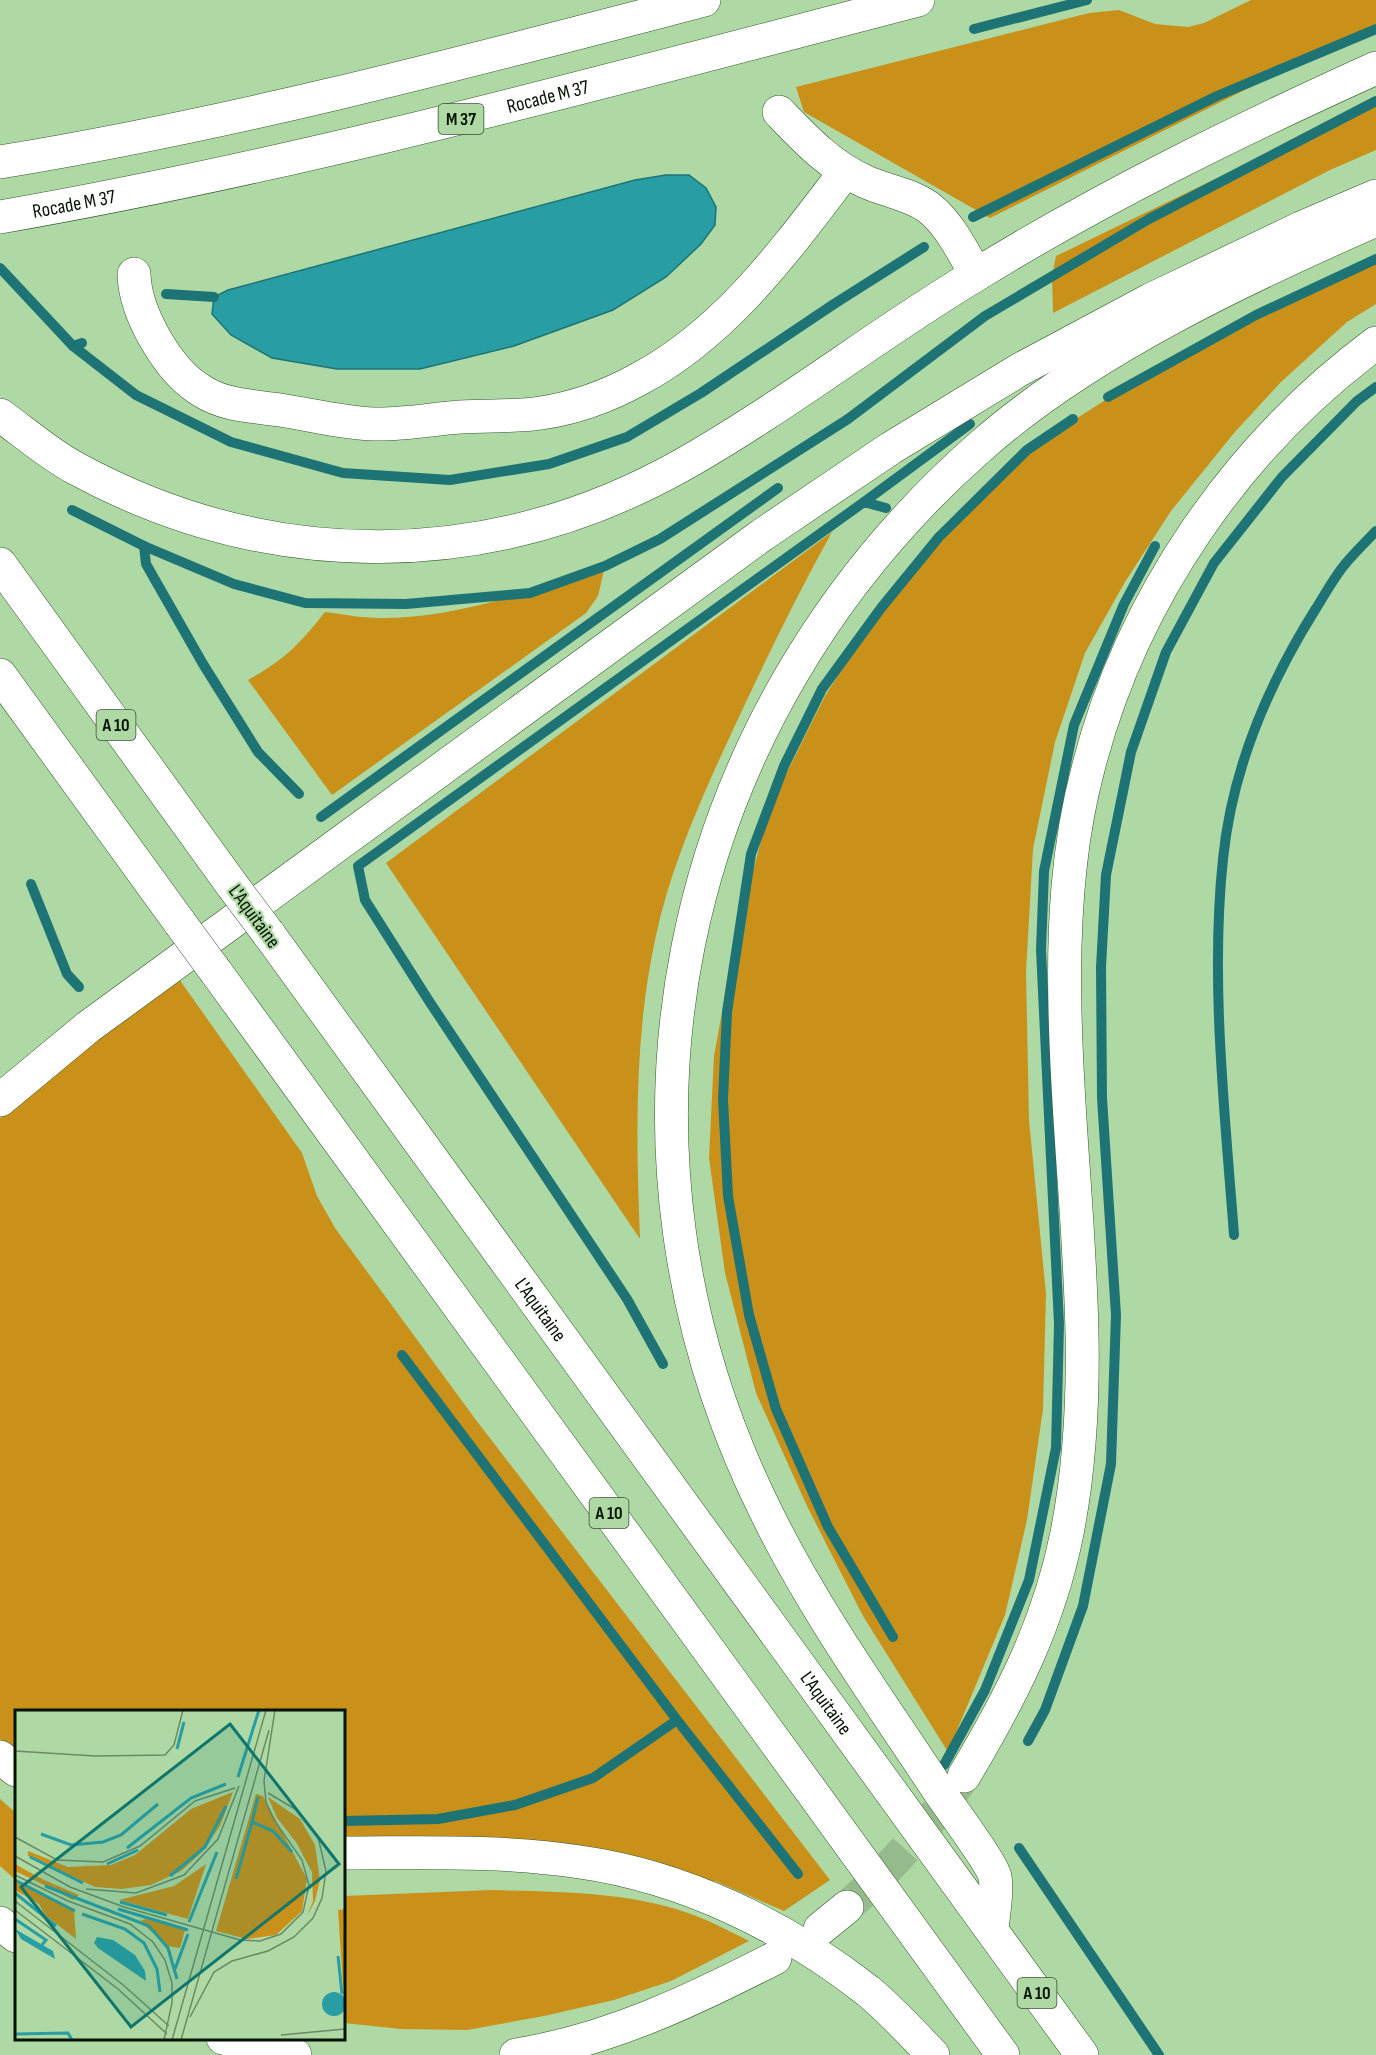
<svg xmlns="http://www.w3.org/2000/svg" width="1376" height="2055" font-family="'Sofia Sans Condensed',sans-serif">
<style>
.green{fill:#c99119}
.water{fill:#289ea4;stroke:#1e7474;stroke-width:1.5}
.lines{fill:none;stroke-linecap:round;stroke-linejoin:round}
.stream{stroke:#1e7474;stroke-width:10}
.highway-tunnel{stroke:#95bb8c;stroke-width:33;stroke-dasharray:33 16;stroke-linecap:butt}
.minor-casing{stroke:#325729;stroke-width:34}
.highway-casing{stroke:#325729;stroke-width:34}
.minor{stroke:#fff;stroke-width:33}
.highway{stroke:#fff;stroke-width:33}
.highway-bridge-casing{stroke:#325729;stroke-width:34;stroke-linecap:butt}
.highway-bridge{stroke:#fff;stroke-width:33}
.labels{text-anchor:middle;stroke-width:4.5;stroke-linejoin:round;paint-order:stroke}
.shield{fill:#aed9a4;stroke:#384e33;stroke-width:1.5}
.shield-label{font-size:18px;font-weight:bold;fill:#051303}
.street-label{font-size:20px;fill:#051303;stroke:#aed9a4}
.inset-river{fill:none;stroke:#289ea4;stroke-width:3}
.inset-road{fill:none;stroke:#6a8a64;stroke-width:1.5}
.view{fill:#0f766e;fill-opacity:0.15;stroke:#0f766e;stroke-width:3}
.inset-edge{fill:none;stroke:#051303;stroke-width:3}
</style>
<rect width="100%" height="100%" fill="#aed9a4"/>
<g class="green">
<polygon points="1251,0 1376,0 1376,24 990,218 804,112 796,87 1089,13 1119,10 1155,24 1188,27 1204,23"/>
<polygon points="1376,101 1376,150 1330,170 1053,313 1052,276 1056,256"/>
<polygon points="1376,259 1376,304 1347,322 1281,382 1234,433 1171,511 1125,582 1085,653 1055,742 1033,849 1026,972 1029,1120 1046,1294 1043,1409 1027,1520 1005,1615 948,1752 863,1616 807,1506 756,1393 725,1273 709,1158 714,1056 735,941 770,806 825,696 881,608 939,537 1027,450 1151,371 1256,315"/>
<path d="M832 532C798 593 768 655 738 719 705 790 671 863 655 940 634 1038 636 1139 640 1239L386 863Z"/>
<path d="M605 566 598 596 586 613 332 795 248 680C284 660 300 644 325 612 342 614 361 618 379 618 451 619 539 590 605 566Z"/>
<polygon points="179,979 302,1153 317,1196 335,1228 476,1420 830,1880 784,1911 715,1881 707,1884 344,1840 344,1712 16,1712 16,1752 0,1739 0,1118 40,1080"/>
<polygon points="0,1799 16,1813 16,1880 0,1866"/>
<path d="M492 1890C561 1892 633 1891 699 1917 716 1924 733 1933 749 1941L671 1981 614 2000 544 2016 467 2030 401 2029 344 2023V1896Z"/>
</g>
<polygon class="water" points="666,175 689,175 706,188 716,207 715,225 701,244 666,277 613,310 514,346 420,369 337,369 272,358 231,335 212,314 214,297 228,290 635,180"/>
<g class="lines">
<g class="stream">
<polyline points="974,29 1087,0"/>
<polyline points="973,217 1217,96 1376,29"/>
<polyline points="0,268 73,346 82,343"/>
<polyline points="166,294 214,297"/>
<polyline points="73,346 136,395 231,442 343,473 450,480 549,464 627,437 701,393 834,304 924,247"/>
<polyline points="1108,397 1256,315 1376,259"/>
<polyline points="864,502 970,424"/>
<polyline points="72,510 144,546 234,584 305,603 406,604 530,593 605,566 660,539 848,419 985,316 1149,219 1376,101"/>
<polyline points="144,546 146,564 203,664 258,752 299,794"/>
<polyline points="321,817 778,488"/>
<polyline points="31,884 67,974 79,987"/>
<path d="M1234 1235C1225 1114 1210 980 1223 859 1232 769 1268 685 1315 610 1324 596 1332 581 1342 568 1352 555 1365 543 1376 531"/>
<polyline points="663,1364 627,1299 429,1001 365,900 358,866 864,502 886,508"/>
<polyline points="893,1637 828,1527 776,1409 749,1315 728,1196 723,1099 727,1012 751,854 784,766 822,689 881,608 939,537 1027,450 1073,419"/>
<polyline points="677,1720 798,1874"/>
<polyline points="1028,1741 1045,1710 1083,1606 1111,1464 1116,1315 1102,1098 1101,967 1106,875 1131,752 1166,652 1214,563 1282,477 1357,401 1376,387"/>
<polyline points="944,1765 985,1690 1029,1580 1056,1448 1059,1324 1041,950 1044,871 1074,725 1124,604 1155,546"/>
<polyline points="344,1821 438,1819 515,1805 593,1778 677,1720 402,1355"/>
<polyline points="1019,1848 1159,2055"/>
</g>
<path class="highway-tunnel" d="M847 1907C891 1868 927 1827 962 1779"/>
<g class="minor-casing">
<g id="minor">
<path d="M779 112C805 139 829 165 864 181 885 191 908 193 928 207 950 224 962 251 976 274"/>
<path d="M134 274C135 313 168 371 202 391 225 406 254 406 280 410 312 415 343 423 374 424 403 425 432 419 460 417 487 415 515 417 541 413 575 408 610 395 639 379 727 332 786 249 845 172"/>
</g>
</g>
<g class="highway-casing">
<g id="highway">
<path d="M0 162C238 123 470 61 704 0"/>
<path id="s1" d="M0 217C310 163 613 79 918 0"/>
<path d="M0 415C25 433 49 454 75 468 270 574 491 573 684 464 783 408 876 335 974 276 1102 197 1239 130 1376 68"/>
<polyline points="0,564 232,885"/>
<polyline points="0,675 180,923"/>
<path id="s2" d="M268 933 1082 2055"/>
<polyline points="216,972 1003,2055"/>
<polyline points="0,1100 88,1027 762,535 891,448 1019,370 1150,300 1301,228 1376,196"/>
<polyline points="0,1757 16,1770"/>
<path d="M964 1776C1011 1697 1049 1624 1067 1533 1101 1359 1068 1185 1065 1010 1063 929 1067 847 1088 769 1131 600 1236 447 1376 343"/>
<path d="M344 1853C422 1853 502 1850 580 1862 685 1877 785 1926 868 1991 891 2010 912 2033 933 2055"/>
<polyline points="0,1923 16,1936"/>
<polyline points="820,1929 847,1907"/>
<path d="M992 1930C993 1914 998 1893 995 1877 992 1863 948 1805 937 1788 879 1700 816 1613 769 1518 582 1148 670 719 981 446 1090 350 1244 278 1376 220"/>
<polyline points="223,2038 295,2055"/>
<path d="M516 2055C609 2040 691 2001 775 1958"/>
</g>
</g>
<use href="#minor" class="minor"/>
<use href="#highway" class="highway"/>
<g class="highway-bridge-casing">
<g id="highway-bridge">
<polyline points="232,885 268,933"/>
<polyline points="180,923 216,972"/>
</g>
</g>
<use href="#highway-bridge" class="highway-bridge"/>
</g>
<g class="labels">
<g class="shield">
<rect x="438.5" y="104" width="45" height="30" rx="4.5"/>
<rect x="96.5" y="710" width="39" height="30" rx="4.5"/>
<rect x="589.5" y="1498" width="39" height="30" rx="4.5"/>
<rect x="1017.5" y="1978" width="39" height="30" rx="4.5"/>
</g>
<g class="shield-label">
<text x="461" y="125">M 37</text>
<text x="116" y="731">A 10</text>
<text x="609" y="1519">A 10</text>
<text x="1037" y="1999">A 10</text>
</g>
<g class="street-label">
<text dy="7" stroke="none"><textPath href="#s1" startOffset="561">Rocade M 37</textPath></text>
<text dy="7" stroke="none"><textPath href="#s1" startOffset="75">Rocade M 37</textPath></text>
<text transform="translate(255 916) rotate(54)" y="7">L'Aquitaine</text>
<text dy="7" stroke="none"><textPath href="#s2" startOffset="465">L'Aquitaine</textPath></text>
<text dy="7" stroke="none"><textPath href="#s2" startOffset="951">L'Aquitaine</textPath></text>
</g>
</g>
<g transform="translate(15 1710)">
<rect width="330" height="330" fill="#aed9a4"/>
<path d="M218 82 205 116 187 142 166 161 136 175 107 179 80 177 13 146V141L53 157 96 155 120 145 176 99ZM241 84 248 86 292 169 287 201 261 225 232 229 201 221ZM253 87 285 109 300 135 305 170 300 191 292 206 298 191 297 162 281 132 262 108ZM0 154 27 169 64 185 58 190 19 170 0 161ZM191 154 173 209 104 190 159 176ZM0 171 59 199 61 229 30 205 24 194 0 180ZM330 199V275L328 276 323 200ZM131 209 170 220 165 238 152 236 125 211Z" fill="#c99119"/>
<path d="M0 219 38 241 40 249 6 229ZM82 227 98 230 120 245 130 261 131 271 83 238 79 233ZM307 294a12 12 0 1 1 24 0a12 12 0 1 1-24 0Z" fill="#289ea4"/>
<path class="inset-river" d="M162 39 169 12M223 67 244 0M237 112 243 87M26 124 56 135 88 132 106 125 143 94M112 138 176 88 211 74M15 147 68 173M92 154 123 140M155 166 190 137 211 96M221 169 237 112 258 121 277 142M0 170 60 201M30 176 134 216 153 238 162 269M0 183 41 216M105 192 152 205M103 199 173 220M67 204 110 219 129 233 142 259 145 282M0 209 31 230 27 235M174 212 202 142M323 246 327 284M160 259 173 224M0 324 53 323 57 330"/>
<path class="inset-road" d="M0 41 80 46 150 45 159 35 168 0M0 127 42 150 88 152 125 136 180 91 220 78M0 146 55 177 109 197 225 230 245 231 266 224 288 202 294 175 287 150 259 110 251 92 249 71 260 0M0 165 53 191 115 214 138 232 150 250 157 273V293L149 330M71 179 121 183 169 165 203 129 224 76M0 191 107 274 154 316M0 200 103 279 152 324M175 307 199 262 217 251 253 241 279 227 298 208 307 188 311 161 303 127 280 99 253 83M266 325 330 319M157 330 251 0M166 330 254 20"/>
<path class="view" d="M215 14 324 154 116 317 6 177Z"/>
<rect width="330" height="330" class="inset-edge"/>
</g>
</svg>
